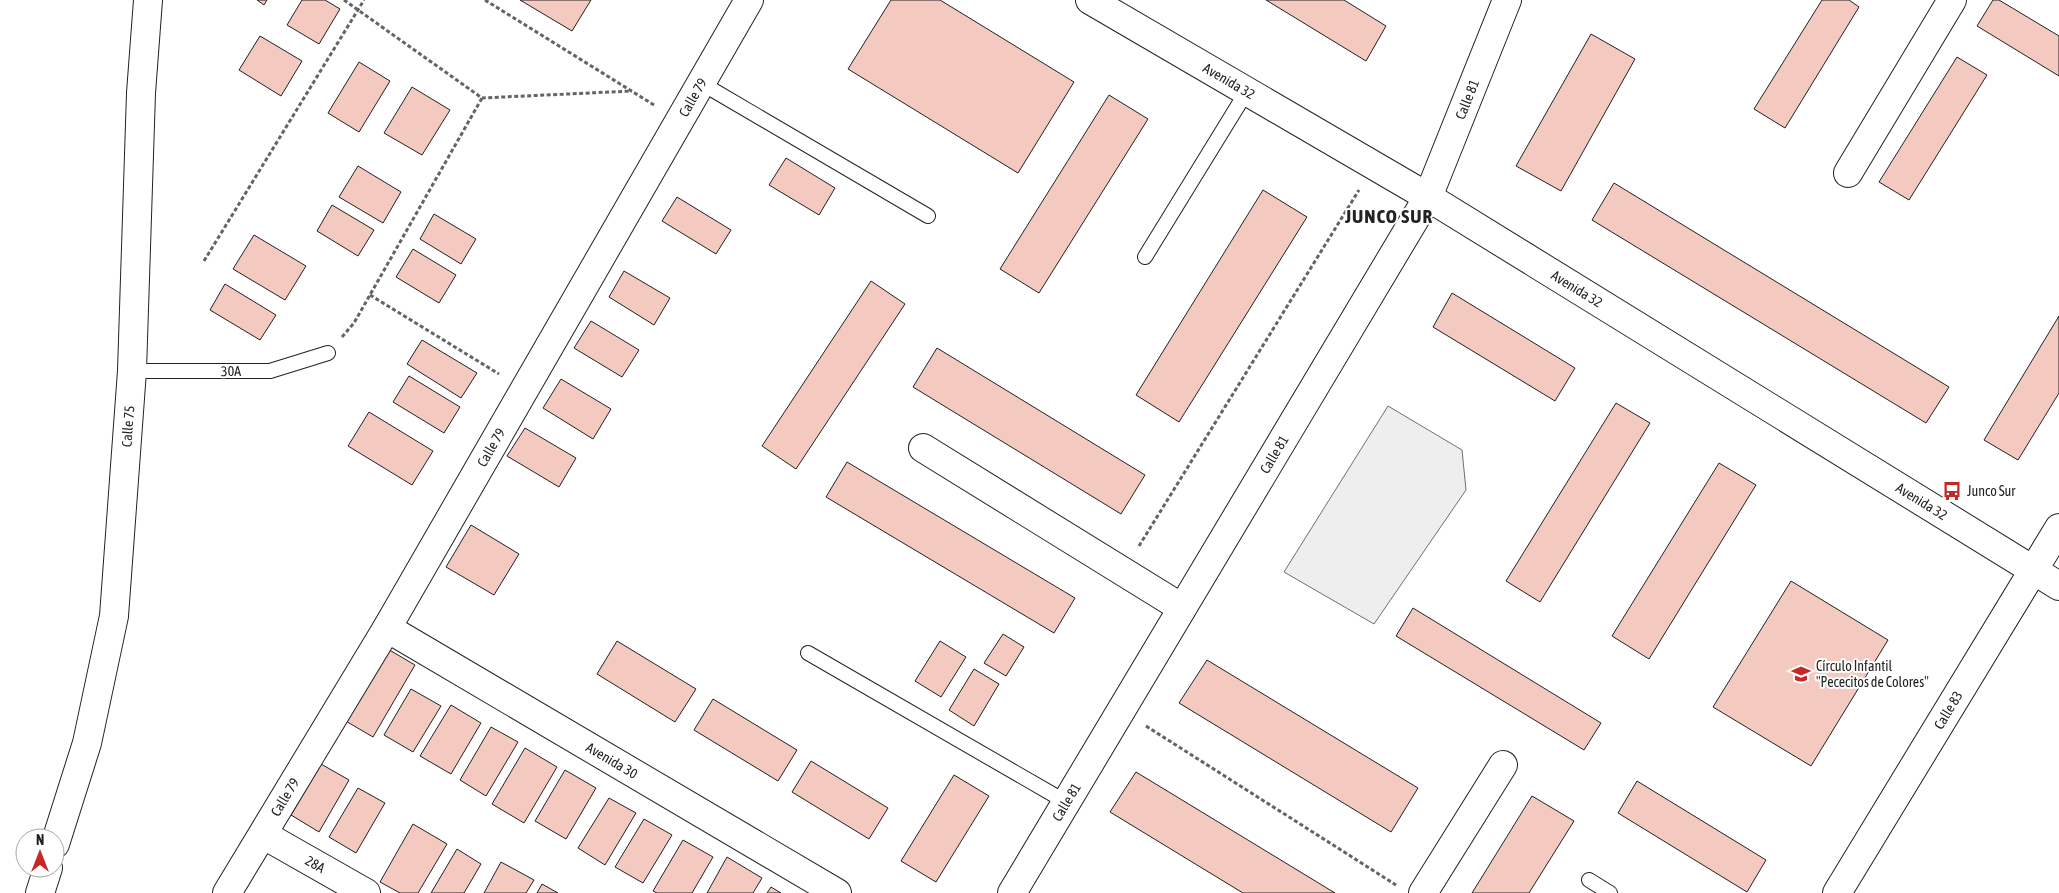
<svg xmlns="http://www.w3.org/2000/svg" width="2059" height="893" font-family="'Asap Condensed',sans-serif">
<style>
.green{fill:#eee;stroke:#6f6f6f}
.building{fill:#f3c9c0;stroke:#222}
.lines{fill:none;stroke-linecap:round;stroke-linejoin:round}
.lane-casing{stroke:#222;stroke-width:16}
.street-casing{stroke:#222;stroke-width:30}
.secondary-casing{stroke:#222;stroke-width:30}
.path{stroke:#646464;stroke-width:3;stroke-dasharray:4 2.5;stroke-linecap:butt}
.lane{stroke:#fff;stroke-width:14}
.street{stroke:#fff;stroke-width:28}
.secondary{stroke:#fff;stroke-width:28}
.labels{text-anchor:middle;stroke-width:4;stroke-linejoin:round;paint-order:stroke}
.street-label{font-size:14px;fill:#222;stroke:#fff}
.poi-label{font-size:14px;fill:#222;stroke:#fff;text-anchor:start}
.district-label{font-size:19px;font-weight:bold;letter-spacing:1px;fill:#222;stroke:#fff}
</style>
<rect width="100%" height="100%" fill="#fff"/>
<polygon class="green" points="1388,406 1462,450 1466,490 1374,624 1284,572"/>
<g class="building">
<polygon points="257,0 267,0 264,5"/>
<polygon points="302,0 325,0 340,9 319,44 287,25"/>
<polygon points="520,0 591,0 572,31"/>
<polygon points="891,0 940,0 1074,82 1018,173 848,69"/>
<polygon points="1266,0 1344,0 1386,26 1366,61"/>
<polygon points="1822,0 1849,0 1859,7 1785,128 1754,109"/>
<polygon points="1993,0 1999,0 2059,36 2059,76 1977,26"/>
<polygon points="1591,34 1635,59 1561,191 1516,166"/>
<polygon points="260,36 302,61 281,96 239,70"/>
<polygon points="1957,57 1987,75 1909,200 1879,182"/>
<polygon points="359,62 390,81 359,132 328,113"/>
<polygon points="412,87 450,110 422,155 384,133"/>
<polygon points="1109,95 1148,119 1039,293 1000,269"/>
<polygon points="786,158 835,188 819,215 769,185"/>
<polygon points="358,166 401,192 383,223 339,197"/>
<polygon points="1614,183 1949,387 1926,423 1592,220"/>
<polygon points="1263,190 1307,217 1179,422 1136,395"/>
<polygon points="677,197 731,230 716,254 662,221"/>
<polygon points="332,205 374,230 358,256 317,231"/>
<polygon points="434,214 476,239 461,264 420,239"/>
<polygon points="254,235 306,266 285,300 233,269"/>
<polygon points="413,249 456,275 439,303 396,277"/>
<polygon points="624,271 670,298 654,325 609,297"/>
<polygon points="871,281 905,304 796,469 762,446"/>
<polygon points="225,284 276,315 260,340 210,310"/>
<polygon points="1452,293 1575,368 1555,401 1433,327"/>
<polygon points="2059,316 2059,393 2018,460 1984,440"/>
<polygon points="591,321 639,350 622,377 574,348"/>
<polygon points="422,340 477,373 461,398 407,364"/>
<polygon points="937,348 1145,475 1121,514 913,387"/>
<polygon points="409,376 460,407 444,433 393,402"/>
<polygon points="561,379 611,409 593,439 543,408"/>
<polygon points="1616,403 1650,423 1540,602 1506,581"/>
<polygon points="369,412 433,451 412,485 348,446"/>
<polygon points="525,428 576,458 559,487 507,456"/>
<polygon points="847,462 1075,598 1054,633 826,497"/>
<polygon points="1719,463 1756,485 1649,659 1612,636"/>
<polygon points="471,525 519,554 494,595 446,567"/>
<polygon points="1791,581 1888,640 1811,766 1713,707"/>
<polygon points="1413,608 1601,723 1584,750 1396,636"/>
<polygon points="1003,634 1024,647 1006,676 984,663"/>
<polygon points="617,641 696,689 675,722 597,674"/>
<polygon points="940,641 966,657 941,697 915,681"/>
<polygon points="386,648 415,665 373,737 344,720"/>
<polygon points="1207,660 1418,788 1391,832 1179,703"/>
<polygon points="974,669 999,684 974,726 949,710"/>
<polygon points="411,689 441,706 413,752 384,735"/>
<polygon points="713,699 797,750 778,781 694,730"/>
<polygon points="451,705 481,723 451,774 420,756"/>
<polygon points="491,727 518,742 486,796 460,780"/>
<polygon points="525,748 557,767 524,823 492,804"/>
<polygon points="811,761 888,808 869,839 792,792"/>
<polygon points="321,764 349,780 319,832 291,815"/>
<polygon points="565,770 596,788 566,839 535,821"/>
<polygon points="1136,772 1335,893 1243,893 1110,812"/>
<polygon points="954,775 989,796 936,882 901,861"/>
<polygon points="1637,781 1766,860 1747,892 1618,813"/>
<polygon points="358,788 385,803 356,853 329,837"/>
<polygon points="1532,796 1574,821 1529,893 1472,893"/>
<polygon points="609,798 636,813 605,865 578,848"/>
<polygon points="644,819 672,835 643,883 615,867"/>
<polygon points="413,824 447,844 418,893 400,893 380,882"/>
<polygon points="683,840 713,857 692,893 657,893 653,891"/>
<polygon points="457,849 481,864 464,893 431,893"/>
<polygon points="727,857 762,878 753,893 707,893"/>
<polygon points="501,862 534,880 526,893 484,893"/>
<polygon points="542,884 558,893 537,893"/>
<polygon points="771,887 781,893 767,893"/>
</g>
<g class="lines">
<g class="lane-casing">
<g id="lane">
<polyline points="701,83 928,216"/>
<polyline points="1145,257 1247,91"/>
<polyline points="132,371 270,371 328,353"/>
<polyline points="808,653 1066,802"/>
<polyline points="1589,880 1610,893"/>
</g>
</g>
<g class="street-casing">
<g id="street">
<path id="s1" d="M1090 0 1428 197"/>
<polyline points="1848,173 1952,0"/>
<polyline points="923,448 1182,608"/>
<path id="s2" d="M387 628 837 893"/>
<path id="s3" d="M264 835 366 893"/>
<path id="s4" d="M55 844 87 743 114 616 132 371 141 93 148 0"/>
<polyline points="40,893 48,868"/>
<path id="s5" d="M227 893 387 628 749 0"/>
<polyline points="1423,893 1503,765"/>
<path id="s6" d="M1837 893 2059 528"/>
</g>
</g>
<g class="secondary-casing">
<g id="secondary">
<path id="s7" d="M1428 197 2059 586"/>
<path id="s8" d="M1012 893 1428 197 1507 0"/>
</g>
</g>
<g class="path">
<polyline points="344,0 482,98 632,91"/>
<polyline points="485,0 654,105"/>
<polyline points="204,261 364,0"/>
<polyline points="370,295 499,374"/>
<polyline points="342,337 354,323 482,98"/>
<polyline points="1139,546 1359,190"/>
<polyline points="1146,726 1396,885"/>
</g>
<use href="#lane" class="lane"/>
<use href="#street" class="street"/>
<use href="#secondary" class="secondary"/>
</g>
<defs>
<g id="bus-bare" transform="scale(1.5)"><path d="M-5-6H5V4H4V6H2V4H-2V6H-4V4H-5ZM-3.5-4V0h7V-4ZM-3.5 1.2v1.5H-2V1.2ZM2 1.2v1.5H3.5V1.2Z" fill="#c62828" stroke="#fff" stroke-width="2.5" paint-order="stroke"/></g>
<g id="school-bare" transform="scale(1.5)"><path d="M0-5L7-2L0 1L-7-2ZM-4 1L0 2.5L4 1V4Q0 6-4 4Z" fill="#c62828" stroke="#fff" stroke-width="2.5" paint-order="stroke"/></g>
</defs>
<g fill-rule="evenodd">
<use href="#bus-bare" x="1952" y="491"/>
<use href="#school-bare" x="1801" y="674"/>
</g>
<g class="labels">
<g class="street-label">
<text dy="5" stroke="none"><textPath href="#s1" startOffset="161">Avenida 32</textPath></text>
<text dy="5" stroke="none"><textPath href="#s5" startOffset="922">Calle 79</textPath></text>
<text dy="5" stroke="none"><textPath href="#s8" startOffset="916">Calle 81</textPath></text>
<text dy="5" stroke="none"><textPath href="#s7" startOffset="175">Avenida 32</textPath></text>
<text transform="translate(231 371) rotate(-1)" y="5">30A</text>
<text dy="5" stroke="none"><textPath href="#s4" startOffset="426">Calle 75</textPath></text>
<text dy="5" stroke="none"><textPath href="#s5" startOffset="518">Calle 79</textPath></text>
<text dy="5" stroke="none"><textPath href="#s8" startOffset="511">Calle 81</textPath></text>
<text dy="5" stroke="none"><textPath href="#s7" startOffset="580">Avenida 32</textPath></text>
<text dy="5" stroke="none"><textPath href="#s6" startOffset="214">Calle 83</textPath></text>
<text dy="5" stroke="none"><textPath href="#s2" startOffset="261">Avenida 30</textPath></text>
<text dy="5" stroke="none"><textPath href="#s5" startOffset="112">Calle 79</textPath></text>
<text dy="5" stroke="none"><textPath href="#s8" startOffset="106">Calle 81</textPath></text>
<text dy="5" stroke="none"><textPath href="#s3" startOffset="59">28A</textPath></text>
</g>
<g class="poi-label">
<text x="1967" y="496">Junco Sur</text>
<text x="1816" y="671">Círculo Infantil<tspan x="1816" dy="16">"Pececitos de Colores"</tspan></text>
</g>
<g class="district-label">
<text x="1389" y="223">JUNCO SUR</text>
</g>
</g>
<g transform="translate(40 853)"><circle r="24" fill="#ffffff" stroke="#a7a7a7"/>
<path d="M0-4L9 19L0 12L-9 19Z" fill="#c62828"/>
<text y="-8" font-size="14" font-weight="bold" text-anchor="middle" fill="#222222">N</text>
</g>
</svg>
